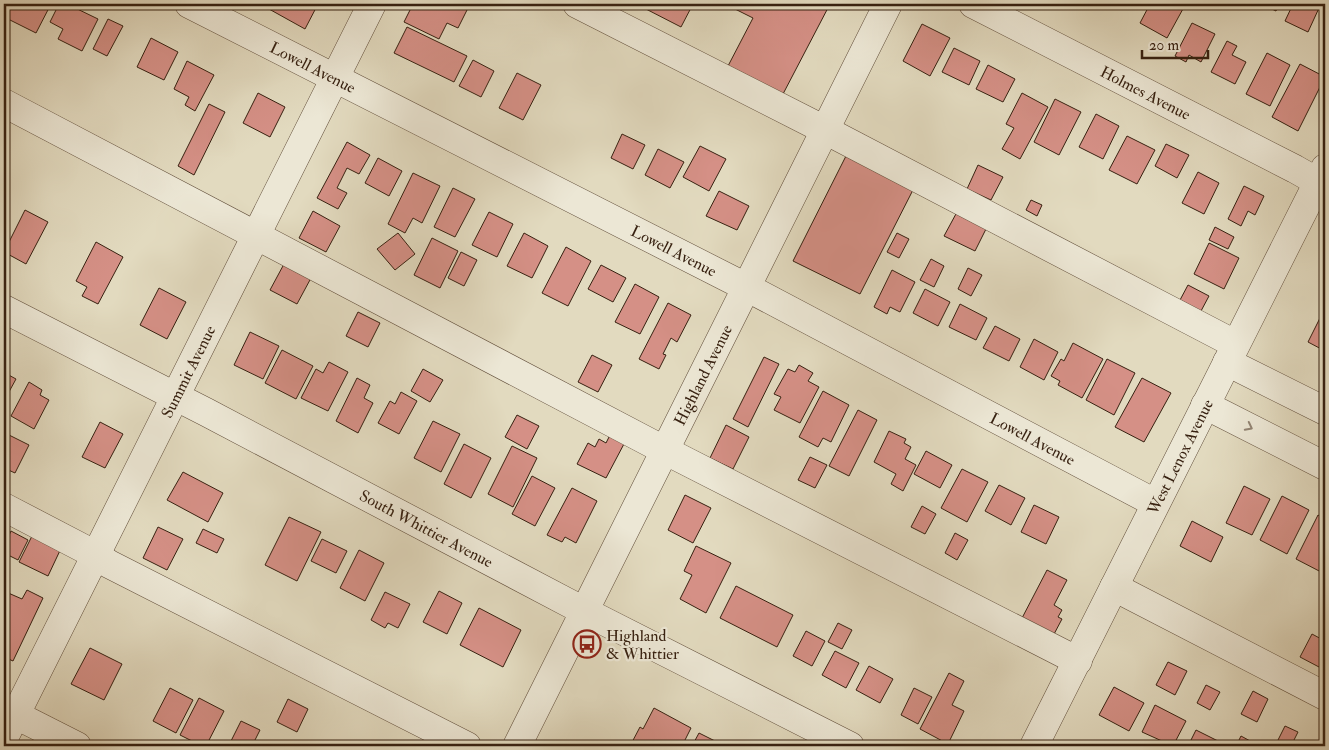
<svg xmlns="http://www.w3.org/2000/svg" width="1329" height="750" font-family="'IM FELL Double Pica',serif">
<style>
.building{fill:#d59086;stroke:#372111}
.lines{fill:none;stroke-linecap:round;stroke-linejoin:round}
.minor-casing{stroke:#624f3c;stroke-width:29}
.minor{stroke:#ece7d5;stroke-width:28}
.oneway{stroke:#928473}
.labels{text-anchor:middle;stroke-width:4.5;stroke-linejoin:round;paint-order:stroke}
.street-label{font-size:16px;fill:#372111;stroke:#ece7d5}
.poi-label{font-size:16px;fill:#372111;stroke:#ece7d5;text-anchor:start}
</style>
<rect width="100%" height="100%" fill="#e2dabf"/>
<filter id="stains"><feTurbulence type="fractalNoise" baseFrequency=".004" numOctaves="4"/><feColorMatrix values="0 0 0 0 .2 0 0 0 0 .09 0 0 0 0 .02 0 0 0 .5 -.17"/></filter>
<radialGradient id="worn" r=".72"><stop offset=".6" stop-color="#630" stop-opacity="0"/><stop offset="1" stop-color="#630" stop-opacity=".3"/></radialGradient>
<g class="building">
<polygon points="4,4 51,4 36,33 4,17"/>
<polygon points="59,4 67,4 98,19 82,51 58,39 63,29 50,22"/>
<polygon points="260,4 318,4 305,29"/>
<polygon points="413,4 470,4 458,28 447,23 439,39 404,22"/>
<polygon points="647,4 693,4 681,27 644,8"/>
<polygon points="725,4 830,4 783,94 728,66 753,18"/>
<polygon points="1150,4 1178,4 1184,7 1167,38 1140,23"/>
<polygon points="1262,4 1279,4 1276,11"/>
<polygon points="1293,4 1310,4 1319,8 1308,32 1285,21"/>
<polygon points="108,19 123,26 107,56 93,49"/>
<polygon points="1192,23 1215,34 1201,62 1189,55 1186,62 1175,56"/>
<polygon points="922,24 950,38 930,76 903,61"/>
<polygon points="407,27 467,56 454,82 394,53"/>
<polygon points="151,38 178,52 164,80 137,67"/>
<polygon points="1227,41 1237,46 1232,55 1246,62 1235,84 1211,72"/>
<polygon points="954,48 980,61 969,85 942,72"/>
<polygon points="1267,53 1290,65 1270,106 1246,94"/>
<polygon points="473,60 494,71 481,97 459,86"/>
<polygon points="187,61 214,75 195,111 185,105 189,97 174,89"/>
<polygon points="1300,64 1325,77 1298,131 1272,117"/>
<polygon points="988,65 1015,79 1003,102 976,89"/>
<polygon points="517,73 541,85 523,120 499,108"/>
<polygon points="258,93 285,107 270,137 243,123"/>
<polygon points="1022,93 1048,107 1020,159 1002,149 1014,128 1006,124"/>
<polygon points="1055,99 1081,112 1059,155 1034,142"/>
<polygon points="209,104 225,112 194,175 178,166"/>
<polygon points="1096,114 1119,126 1103,159 1079,147"/>
<polygon points="622,134 645,145 633,169 611,158"/>
<polygon points="1127,136 1155,150 1137,184 1109,170"/>
<polygon points="347,142 370,155 359,174 347,168 337,188 347,193 338,209 317,198"/>
<polygon points="1166,144 1189,155 1177,178 1155,166"/>
<polygon points="700,146 726,159 709,191 683,177"/>
<polygon points="658,149 684,162 670,188 645,175"/>
<polygon points="848,152 915,186 860,294 793,261"/>
<polygon points="378,158 402,171 389,196 365,183"/>
<polygon points="978,165 1003,177 991,200 967,189"/>
<polygon points="1198,172 1219,183 1204,214 1182,203"/>
<polygon points="413,173 440,186 422,223 413,218 405,233 388,224"/>
<polygon points="1244,186 1264,196 1255,215 1248,211 1241,226 1228,219"/>
<polygon points="453,188 475,199 455,237 434,227"/>
<polygon points="719,191 749,206 737,230 706,216"/>
<polygon points="1031,200 1042,205 1037,216 1026,210"/>
<polygon points="25,210 48,222 26,264 4,252"/>
<polygon points="313,211 340,226 326,252 299,238"/>
<polygon points="489,212 513,224 497,257 472,245"/>
<polygon points="957,212 987,227 975,251 944,236"/>
<polygon points="1215,227 1234,237 1228,249 1209,240"/>
<polygon points="398,233 415,254 395,270 377,249"/>
<polygon points="524,233 548,246 532,278 507,266"/>
<polygon points="897,233 909,239 899,258 887,252"/>
<polygon points="432,238 458,251 440,288 414,275"/>
<polygon points="96,242 123,257 98,304 82,296 87,287 76,281"/>
<polygon points="1209,243 1239,258 1224,289 1194,274"/>
<polygon points="566,247 591,261 568,306 542,293"/>
<polygon points="461,252 477,260 464,286 448,278"/>
<polygon points="931,259 944,266 934,287 920,280"/>
<polygon points="284,264 311,278 297,304 270,290"/>
<polygon points="601,265 626,278 613,302 588,289"/>
<polygon points="968,268 982,275 971,296 958,289"/>
<polygon points="892,270 915,282 900,312 890,307 887,314 874,307"/>
<polygon points="635,284 659,297 640,334 615,322"/>
<polygon points="1188,285 1209,296 1201,311 1180,300"/>
<polygon points="159,288 186,302 167,339 140,325"/>
<polygon points="925,289 950,302 938,326 913,313"/>
<polygon points="668,303 691,315 677,342 671,338 663,354 666,355 659,369 639,359"/>
<polygon points="960,304 987,318 976,340 949,327"/>
<polygon points="1325,308 1325,351 1308,342"/>
<polygon points="358,312 380,323 368,347 346,336"/>
<polygon points="995,326 1020,339 1009,361 983,348"/>
<polygon points="250,332 279,346 263,379 234,365"/>
<polygon points="1034,339 1058,352 1044,380 1020,367"/>
<polygon points="1073,343 1103,359 1082,398 1058,385 1060,381 1051,376 1061,359 1064,361"/>
<polygon points="282,350 313,366 296,399 265,383"/>
<polygon points="592,355 612,365 598,392 578,382"/>
<polygon points="764,357 779,364 748,427 733,419"/>
<polygon points="1107,359 1135,373 1114,415 1086,400"/>
<polygon points="329,362 348,372 328,411 301,398 316,369 323,373"/>
<polygon points="4,364 8,367 5,373 16,379 4,401"/>
<polygon points="799,365 813,373 808,381 819,387 800,423 774,410 781,397 774,394 788,369 795,372"/>
<polygon points="423,369 443,380 430,402 411,391"/>
<polygon points="357,378 370,385 364,398 373,403 358,433 336,421"/>
<polygon points="1142,378 1171,393 1144,442 1115,427"/>
<polygon points="29,382 42,390 40,395 49,400 34,429 11,416"/>
<polygon points="823,391 849,405 831,442 823,438 818,447 799,437"/>
<polygon points="401,392 417,401 399,434 378,423 390,401 395,404"/>
<polygon points="858,410 877,420 849,476 829,466"/>
<polygon points="517,415 539,426 527,449 505,437"/>
<polygon points="433,421 460,434 441,472 414,458"/>
<polygon points="100,422 123,434 105,468 82,457"/>
<polygon points="726,425 749,437 733,469 710,458"/>
<polygon points="889,431 906,439 904,443 911,447 905,459 916,465 903,491 891,484 896,474 874,462"/>
<polygon points="9,435 29,445 15,473 4,468 4,444"/>
<polygon points="610,435 625,442 606,478 577,464 588,443 595,447 599,439 606,443"/>
<polygon points="464,444 491,458 471,498 444,484"/>
<polygon points="512,446 537,458 513,507 488,494"/>
<polygon points="926,451 952,465 940,488 914,474"/>
<polygon points="810,457 827,465 815,488 798,480"/>
<polygon points="962,469 988,482 967,522 941,508"/>
<polygon points="183,472 223,493 208,522 167,500"/>
<polygon points="532,476 555,488 535,526 512,514"/>
<polygon points="999,485 1025,498 1011,525 985,511"/>
<polygon points="1244,486 1270,499 1252,535 1226,523"/>
<polygon points="572,488 597,501 576,543 565,537 562,542 547,535"/>
<polygon points="685,495 711,508 693,543 668,530"/>
<polygon points="1282,496 1309,510 1287,554 1260,540"/>
<polygon points="1034,505 1059,517 1046,544 1021,532"/>
<polygon points="922,506 936,514 925,534 911,527"/>
<polygon points="1318,515 1325,519 1325,569 1323,573 1296,559"/>
<polygon points="289,517 321,532 297,581 265,565"/>
<polygon points="1192,521 1223,537 1211,562 1180,546"/>
<polygon points="158,527 183,539 167,570 143,558"/>
<polygon points="36,528 64,542 48,576 19,562"/>
<polygon points="203,529 224,539 217,553 196,543"/>
<polygon points="11,531 28,540 18,560 4,553 4,546"/>
<polygon points="955,533 968,540 957,560 945,553"/>
<polygon points="322,539 347,551 336,573 311,561"/>
<polygon points="696,546 731,563 706,613 680,599 692,575 684,571"/>
<polygon points="359,550 384,563 365,601 340,588"/>
<polygon points="1047,570 1067,580 1054,605 1062,610 1058,617 1062,619 1053,636 1021,620"/>
<polygon points="736,586 793,615 777,647 720,618"/>
<polygon points="27,590 43,598 13,661 4,657 4,597 6,592 22,599"/>
<polygon points="439,591 462,603 447,634 423,622"/>
<polygon points="385,592 410,604 398,628 388,623 385,628 371,620"/>
<polygon points="479,608 521,630 503,667 460,645"/>
<polygon points="838,623 852,630 842,649 828,642"/>
<polygon points="806,631 825,641 812,666 793,656"/>
<polygon points="1312,634 1325,641 1325,655 1319,667 1300,657"/>
<polygon points="90,648 122,664 104,700 71,684"/>
<polygon points="835,651 859,663 846,688 822,675"/>
<polygon points="1168,662 1187,671 1175,695 1156,685"/>
<polygon points="869,666 893,679 880,703 856,690"/>
<polygon points="949,673 964,681 952,705 964,711 948,744 920,729"/>
<polygon points="1206,685 1220,692 1210,710 1197,703"/>
<polygon points="1114,687 1144,703 1129,731 1099,715"/>
<polygon points="170,688 193,700 176,733 153,721"/>
<polygon points="914,688 932,697 918,724 901,715"/>
<polygon points="1253,691 1268,699 1257,722 1241,714"/>
<polygon points="199,698 224,711 206,746 202,746 180,735"/>
<polygon points="288,699 308,709 297,732 277,722"/>
<polygon points="1155,705 1186,721 1173,746 1142,732"/>
<polygon points="654,708 691,728 682,746 630,746 640,727 643,729"/>
<polygon points="241,721 260,730 252,746 232,746 229,745"/>
<polygon points="1285,726 1298,732 1291,746 1275,746"/>
<polygon points="1196,730 1224,744 1223,746 1188,746"/>
<polygon points="699,733 725,746 692,746"/>
<polygon points="1241,736 1252,742 1250,746 1236,746"/>
</g>
<g class="lines">
<g class="minor-casing">
<g id="minor">
<path id="s1" d="M189 4 746 287 1155 503"/>
<polyline points="577,4 825,130 1235,344"/>
<path id="s2" d="M973 4 1295 169 1318 182 1325 196"/>
<polyline points="4,103 666,451 1078,661"/>
<path id="s3" d="M4 309 206 412 584 611 850 746"/>
<polyline points="1227,362 1325,411"/>
<polyline points="1205,405 1325,466"/>
<polyline points="4,507 96,555 109,564 467,746"/>
<polyline points="1114,587 1325,696"/>
<polyline points="4,709 77,746"/>
<path id="s4" d="M4 738 372 4"/>
<path id="s5" d="M517 746 888 4"/>
<path id="s6" d="M1034 746 1325 168"/>
</g>
</g>
<use href="#minor" class="minor"/>
</g>
<defs><path id="oneway-chevron" d="M-2-3.5L2.5 0L-2 3.5" fill="none" stroke-width="1.6" stroke-linecap="round" stroke-linejoin="round" transform="scale(1.25)"/></defs>
<use class="oneway" href="#oneway-chevron" transform="translate(1249 427) rotate(27)"/>
<defs>
<g id="bus-ring" transform="scale(1.4375)"><circle r="9.5" fill="#ece7d5" stroke="#8f2418" stroke-width="1.5"/><path d="M-5-6H5V4H4V6H2V4H-2V6H-4V4H-5ZM-3.5-4V0h7V-4ZM-3.5 1.2v1.5H-2V1.2ZM2 1.2v1.5H3.5V1.2Z" fill="#8f2418"/></g>
</defs>
<g fill-rule="evenodd">
<use href="#bus-ring" x="587" y="644"/>
</g>
<g class="labels">
<g class="street-label">
<text dy="6" stroke="none"><textPath href="#s1" startOffset="139">Lowell Avenue</textPath></text>
<text dy="6" stroke="none"><textPath href="#s2" startOffset="194">Holmes Avenue</textPath></text>
<text dy="6" stroke="none"><textPath href="#s1" startOffset="544">Lowell Avenue</textPath></text>
<text dy="6" stroke="none"><textPath href="#s4" startOffset="410">Summit Avenue</textPath></text>
<text dy="6" stroke="none"><textPath href="#s5" startOffset="415">Highland Avenue</textPath></text>
<text dy="6" stroke="none"><textPath href="#s1" startOffset="949">Lowell Avenue</textPath></text>
<text dy="6" stroke="none"><textPath href="#s6" startOffset="324">West Lenox Avenue</textPath></text>
<text dy="6" stroke="none"><textPath href="#s3" startOffset="476">South Whittier Avenue</textPath></text>
</g>
<g class="poi-label">
<text x="606" y="641">Highland<tspan x="606" dy="18">&amp; Whittier</tspan></text>
</g>
</g>
<rect width="1329" height="750" fill="none" stroke="#e2dabf" stroke-width="20"/>
<rect x="5" y="5" width="1319" height="740" fill="none" stroke="#372111" stroke-width="2.5"/>
<rect x="10" y="10" width="1309" height="730" fill="none" stroke="#372111"/>
<path d="M1142 50v8h66v-8" fill="none" stroke="#372111" stroke-width="2.5"/>
<text x="1149" y="50" font-size="15" fill="#372111" stroke="#ece7d5" stroke-width="4" paint-order="stroke">20 m</text>
<rect width="100%" height="100%" filter="url(#stains)"/>
<rect width="100%" height="100%" fill="url(#worn)"/>
</svg>
